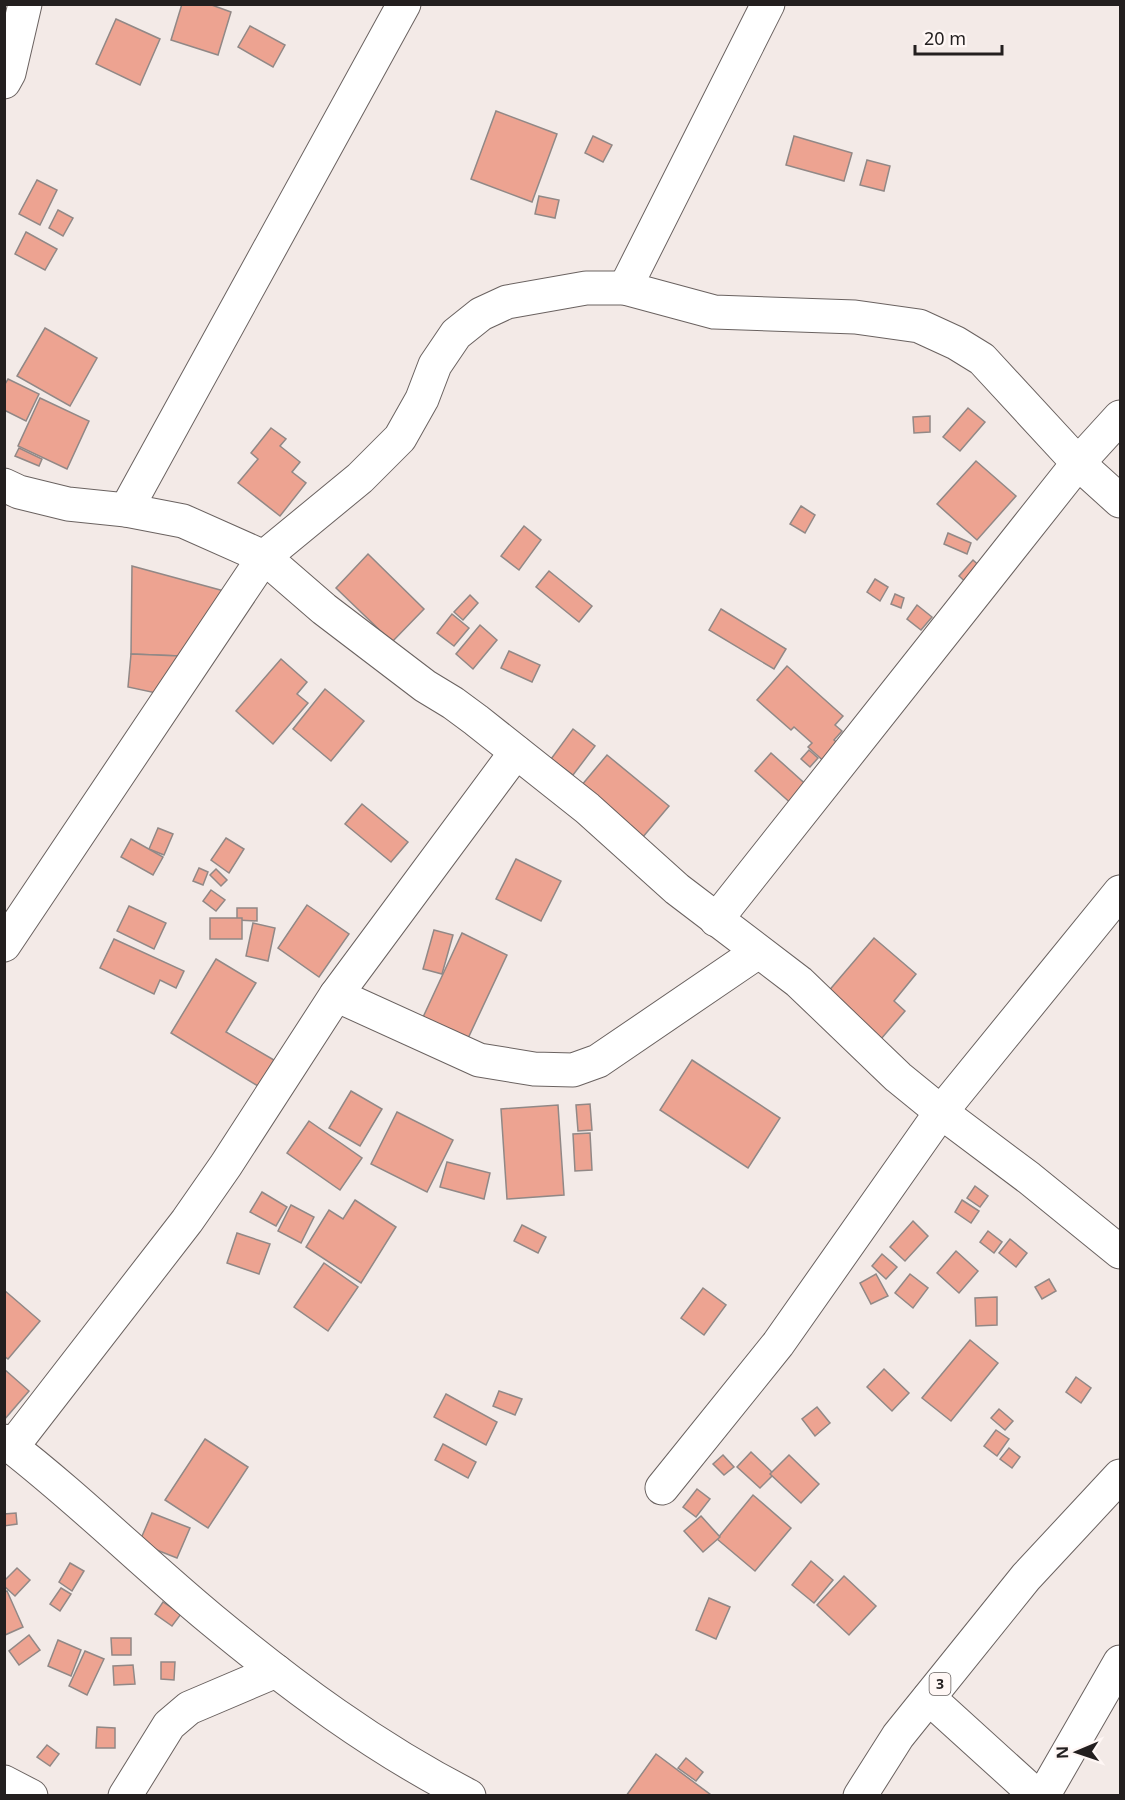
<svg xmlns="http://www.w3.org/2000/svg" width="1125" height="1800" font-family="'Noto Sans',sans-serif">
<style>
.building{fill:#eda391;stroke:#918886;stroke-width:1.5}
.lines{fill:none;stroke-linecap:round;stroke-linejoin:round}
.minor-casing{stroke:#6a6260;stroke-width:35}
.highway-casing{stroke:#6a6260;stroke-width:35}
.minor{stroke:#fff;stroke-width:33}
.highway{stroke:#fff;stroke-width:33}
.labels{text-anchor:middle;stroke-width:4.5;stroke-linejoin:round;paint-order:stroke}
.shield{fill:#fff7f5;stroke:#65605f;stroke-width:1.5}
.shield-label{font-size:14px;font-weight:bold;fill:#231f1f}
</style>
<rect width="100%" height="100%" fill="#f3eae7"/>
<g class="building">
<polygon points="182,4 209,4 231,12 218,55 171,40"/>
<polygon points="116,19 160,39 140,85 96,64"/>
<polygon points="250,26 285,45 273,67 238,47"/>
<polygon points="496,111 557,134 532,202 471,179"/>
<polygon points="593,136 612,145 603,162 585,153"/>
<polygon points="794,136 852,153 844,181 786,165"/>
<polygon points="867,160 890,166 884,191 860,185"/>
<polygon points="37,180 57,190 40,225 19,214"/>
<polygon points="539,196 559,200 555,218 535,214"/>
<polygon points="58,210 73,218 63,236 49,228"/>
<polygon points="26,232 57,249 45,270 15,254"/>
<polygon points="45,328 97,358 70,406 17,376"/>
<polygon points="8,379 39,394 26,421 4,410 4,386"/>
<polygon points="40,398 89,421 67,469 18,446"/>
<polygon points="968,408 985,422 960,451 943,437"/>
<polygon points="930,416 930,432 914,433 913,417"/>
<polygon points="271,428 286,439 280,446 300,462 292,472 306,483 280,516 238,483 258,459 251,453"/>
<polygon points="19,448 42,459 39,466 15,456"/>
<polygon points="976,461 1016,496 977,540 937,504"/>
<polygon points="801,506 815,515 805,533 790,524"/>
<polygon points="524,526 541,540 519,570 501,556"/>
<polygon points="948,533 971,543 967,554 944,544"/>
<polygon points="368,554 424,609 392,642 336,588"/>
<polygon points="973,560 986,572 971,587 959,576"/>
<polygon points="132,566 224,591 180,656 131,654"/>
<polygon points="549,571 592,606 579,622 536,587"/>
<polygon points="875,579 888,587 880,601 867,592"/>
<polygon points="895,594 904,598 901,608 891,604"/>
<polygon points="470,595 478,603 463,620 454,612"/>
<polygon points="917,605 932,617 921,630 907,619"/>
<polygon points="721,609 786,649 774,669 709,630"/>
<polygon points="452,614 469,628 454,646 437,633"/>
<polygon points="480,625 497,640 473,669 456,654"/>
<polygon points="509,651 540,665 532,682 501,668"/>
<polygon points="131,654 180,656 156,693 128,687"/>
<polygon points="281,659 307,682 297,694 308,703 273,744 236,711"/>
<polygon points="787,666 843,716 835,725 842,731 834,740 843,748 828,765 808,747 812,743 794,727 791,730 757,700"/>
<polygon points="325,689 364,721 331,761 293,729"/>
<polygon points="573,729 595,746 573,775 551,759"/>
<polygon points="809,750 818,758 810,767 801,759"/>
<polygon points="771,753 811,789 795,807 755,771"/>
<polygon points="607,755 669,806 637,844 576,792"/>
<polygon points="362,804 408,842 391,862 345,824"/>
<polygon points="158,828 173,834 164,855 149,849"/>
<polygon points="226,838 244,849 229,873 211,860"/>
<polygon points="131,839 163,857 153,875 121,857"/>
<polygon points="516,859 561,881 541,921 496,899"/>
<polygon points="199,868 208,872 203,885 193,881"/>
<polygon points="216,869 227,880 221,886 210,875"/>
<polygon points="211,890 225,900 216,911 203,901"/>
<polygon points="307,905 349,934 319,977 278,948"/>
<polygon points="129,906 166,923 154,949 117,931"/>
<polygon points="237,908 257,908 257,921 237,920"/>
<rect x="210" y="918" width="32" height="21"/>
<polygon points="253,923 275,928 268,961 246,956"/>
<polygon points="434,930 453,935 442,974 423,969"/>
<polygon points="462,933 507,955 463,1049 418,1028"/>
<polygon points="874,938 916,974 894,1001 905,1011 881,1039 827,993"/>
<polygon points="114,939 184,971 176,988 160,980 154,994 100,968"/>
<polygon points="216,959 256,983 226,1032 274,1060 258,1086 171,1033"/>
<polygon points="692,1060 780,1118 748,1168 660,1110"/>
<polygon points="351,1091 382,1109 360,1146 329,1128"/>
<polygon points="590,1104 592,1130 578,1131 576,1105"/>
<polygon points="558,1105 564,1195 507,1199 501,1109"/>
<polygon points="397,1112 453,1140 427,1192 371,1164"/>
<polygon points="309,1121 362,1158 340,1190 287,1153"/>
<polygon points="590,1133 592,1170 575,1171 573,1134"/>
<polygon points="447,1162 490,1173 484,1199 440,1187"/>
<polygon points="975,1186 988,1196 980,1207 967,1198"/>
<polygon points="262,1192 287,1207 276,1226 250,1212"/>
<polygon points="355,1200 396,1227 361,1283 306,1247 329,1210 343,1219"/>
<polygon points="962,1200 979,1211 971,1223 955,1212"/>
<polygon points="291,1205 314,1217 301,1243 278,1231"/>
<polygon points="913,1221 928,1236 905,1261 890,1247"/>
<polygon points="522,1225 546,1237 538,1253 514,1241"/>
<polygon points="988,1231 1002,1242 994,1253 980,1242"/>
<polygon points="237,1233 270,1244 259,1274 227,1263"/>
<polygon points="1010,1239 1027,1253 1016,1267 999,1253"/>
<polygon points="956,1251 978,1271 959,1293 937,1273"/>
<polygon points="882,1254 897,1267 886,1279 872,1266"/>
<polygon points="324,1263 358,1287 328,1331 294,1307"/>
<polygon points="876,1274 888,1296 871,1304 860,1283"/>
<polygon points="910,1274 928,1288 913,1308 895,1293"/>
<polygon points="1049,1279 1056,1291 1042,1299 1035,1287"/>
<polygon points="703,1288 726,1305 704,1335 681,1318"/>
<polygon points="4,1290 40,1321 8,1359 4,1356"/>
<polygon points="997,1297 997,1325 976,1326 975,1298"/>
<polygon points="970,1340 998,1363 951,1421 922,1398"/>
<polygon points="4,1369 29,1391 4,1420"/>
<polygon points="884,1369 909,1393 892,1411 867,1387"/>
<polygon points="1076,1377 1091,1388 1081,1403 1066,1392"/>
<polygon points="499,1391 522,1399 515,1415 493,1406"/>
<polygon points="446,1394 497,1422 486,1445 434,1417"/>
<polygon points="817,1407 830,1423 815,1436 802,1419"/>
<polygon points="999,1409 1013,1421 1005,1430 991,1418"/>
<polygon points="996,1430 1009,1439 997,1456 984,1446"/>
<polygon points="205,1439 248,1467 208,1528 165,1500"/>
<polygon points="443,1444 476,1462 468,1478 435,1460"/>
<polygon points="1009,1448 1020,1457 1012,1468 1000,1459"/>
<polygon points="751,1452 774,1474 760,1488 737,1467"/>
<polygon points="723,1455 734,1467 724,1475 713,1464"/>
<polygon points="789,1455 819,1484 801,1503 770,1474"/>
<polygon points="697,1489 710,1499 696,1517 683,1507"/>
<polygon points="753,1495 791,1528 755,1571 717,1539"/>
<polygon points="16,1513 17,1524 4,1526 4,1514"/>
<polygon points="152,1513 190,1528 177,1558 139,1543"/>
<polygon points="701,1516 720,1537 703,1552 684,1531"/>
<polygon points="811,1561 833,1580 814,1603 792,1585"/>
<polygon points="70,1563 84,1571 72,1591 59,1582"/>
<polygon points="17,1568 30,1580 15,1596 4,1586 4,1581"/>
<polygon points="844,1576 876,1606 849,1635 817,1605"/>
<polygon points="61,1588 71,1594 60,1611 50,1604"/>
<polygon points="7,1591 23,1627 5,1635 4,1592"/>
<polygon points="709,1598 730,1607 716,1639 696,1630"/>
<polygon points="163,1602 181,1614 172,1626 155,1614"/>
<polygon points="29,1635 40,1650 19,1665 9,1651"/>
<polygon points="111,1638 131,1638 131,1655 112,1655"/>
<polygon points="58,1640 81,1650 71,1676 48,1666"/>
<polygon points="85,1651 104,1659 87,1695 69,1686"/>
<polygon points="161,1662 175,1662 174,1680 161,1679"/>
<polygon points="133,1665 135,1684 114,1685 113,1666"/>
<polygon points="97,1727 115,1728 115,1748 96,1748"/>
<polygon points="47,1745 59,1754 50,1766 37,1757"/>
<polygon points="656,1754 711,1795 711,1796 626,1796"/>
<polygon points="686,1758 703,1772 696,1781 678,1768"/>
</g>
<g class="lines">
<g class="minor-casing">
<g id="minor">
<polyline points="4,82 9,73 25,4"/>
<polyline points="625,288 768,4"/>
<polyline points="4,485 19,492 68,504 126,510 183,521 264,557 324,609 425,686 453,703 476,720 587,808 677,889 799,982 898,1077 941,1112 1029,1178 1120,1252"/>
<polyline points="126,510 404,4"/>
<polyline points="716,920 1078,463 1120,417"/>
<polyline points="4,945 264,557 360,478 400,438 422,399 435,365 456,334 481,314 507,302 586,288 625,288 714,312 855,317 919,326 956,343 982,359 1078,463 1120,501"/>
<polyline points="336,995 479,1060 534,1069 573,1070 598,1061 758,952"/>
<path d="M4 1441C76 1496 141 1561 211 1619 292 1686 375 1748 469 1796"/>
<polyline points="12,1447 187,1221 226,1165 336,995 516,752"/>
<polyline points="662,1488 778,1344 941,1112 1120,892"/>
<polyline points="929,1698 1037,1796"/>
<polyline points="4,1782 31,1796"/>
<polyline points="125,1796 169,1725 189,1708 276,1671"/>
<polyline points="1043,1796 1120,1662"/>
</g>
</g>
<g class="highway-casing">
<polyline id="highway" points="860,1796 898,1736 1026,1577 1120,1476"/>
</g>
<use href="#minor" class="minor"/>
<use href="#highway" class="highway"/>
</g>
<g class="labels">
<rect class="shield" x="929.5" y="1673" width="21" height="22" rx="4.5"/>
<g class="shield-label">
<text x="940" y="1689">3</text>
</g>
</g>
<rect width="1125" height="1800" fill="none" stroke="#231f1f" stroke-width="12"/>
<g transform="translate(1077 1752) rotate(268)" stroke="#fff7f5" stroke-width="4.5" paint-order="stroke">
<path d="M0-4.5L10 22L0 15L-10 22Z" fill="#231f1f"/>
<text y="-9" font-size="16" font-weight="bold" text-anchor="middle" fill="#231f1f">N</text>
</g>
<path d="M915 45v9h87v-9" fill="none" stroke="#231f1f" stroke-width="3"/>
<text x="924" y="45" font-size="18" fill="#231f1f" stroke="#fff7f5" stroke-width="4.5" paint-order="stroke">20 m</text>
</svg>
